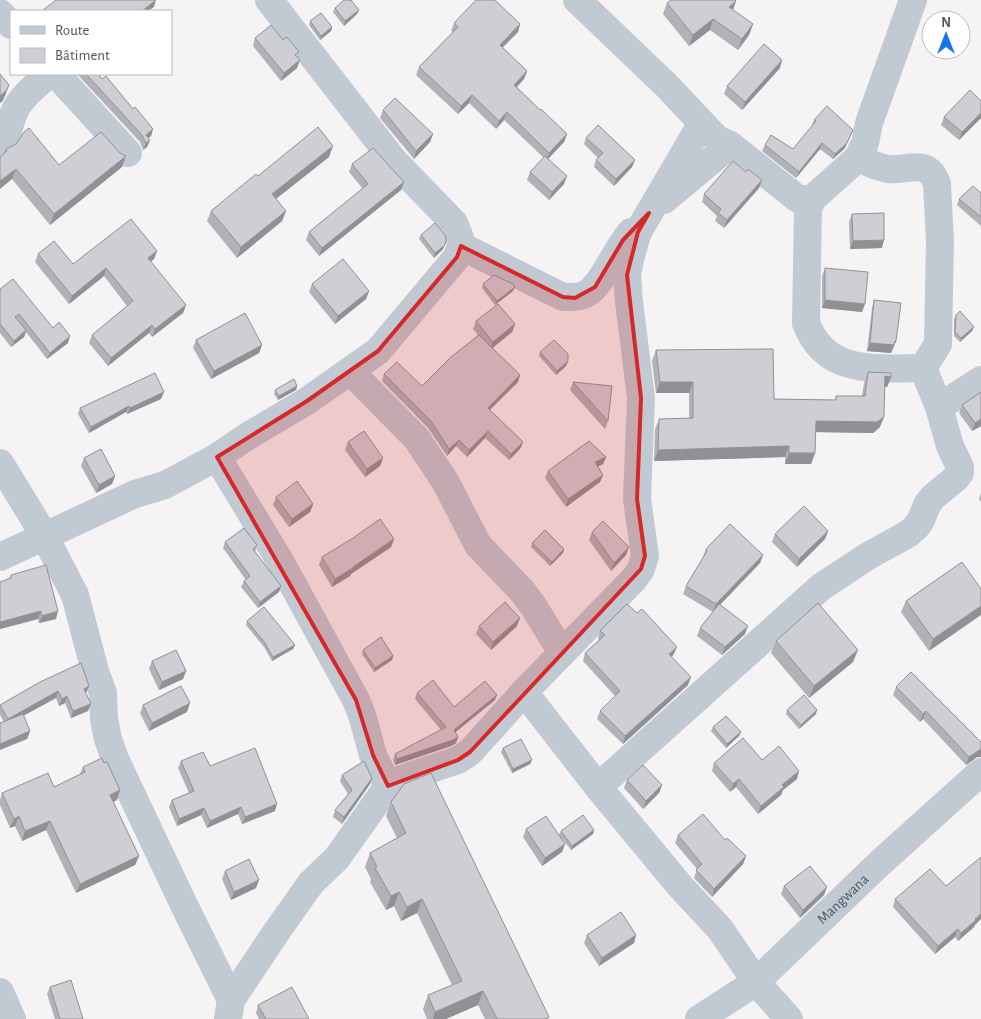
<svg xmlns="http://www.w3.org/2000/svg" width="981" height="1019" font-family="'Alegreya Sans',sans-serif">
<style>
.lines{fill:none;stroke-linecap:round;stroke-linejoin:round}
.minor{stroke:#c1cad2;stroke-width:28}
.wall{fill:#b0b2b7}
.shaded-wall{fill:#909195}
.building{fill:#cdcfd5;stroke:#909195}
.marked{fill:#d62828;fill-opacity:0.2;stroke:#d62828;stroke-width:4;stroke-linejoin:round}
.labels{text-anchor:middle;stroke-width:5;stroke-linejoin:round;paint-order:stroke}
.street-label{font-size:15px;fill:#4a5661;stroke:#fff}
</style>
<rect width="100%" height="100%" fill="#f5f3f3"/>
<g class="lines">
<g class="minor">
<polyline points="577,0 667,86 717,139 730,145 798,199 812,199"/>
<path d="M913 0 869 123 865 143 858 158 812 199 808 209 806 323C826 376 876 368 923 368"/>
<polyline points="0,13 11,25"/>
<polyline points="56,74 128,153"/>
<path d="M0 145C9 135 9 124 14 113 20 97 37 85 49 74"/>
<path d="M858 158C868 162 878 168 889 169 909 171 928 157 937 184L940 241 938 344 923 368"/>
<polyline points="664,200 730,145"/>
<path d="M461 246 563 297C570 297 578 298 586 294 603 285 616 248 631 232"/>
<polyline points="350,371 417,439 445,481 478,545 522,591 534,607 562,653"/>
<polyline points="939,407 981,380"/>
<polyline points="217,457 280,561 356,700 362,715 373,755 388,786"/>
<polyline points="0,463 44,535 75,595 95,671 103,693 104,719 108,739 115,759 184,905 231,1000"/>
<polyline points="0,557 135,494 165,485 217,457 248,436 307,401 378,351 457,257 461,246 460,238 454,223 394,161 269,0"/>
<polyline points="524,692 598,787 680,886 720,929 756,982 789,1019"/>
<polyline points="598,787 821,587 868,556 908,534 916,527 921,520 927,505 933,497 956,478 960,473 960,467 950,446 939,407 923,368"/>
<polyline points="0,992 12,1019"/>
<polyline points="228,1019 231,1000 277,931 311,883 337,858 388,786 401,779 458,760 470,752 524,692 634,579 641,569 645,556 637,499 641,398 629,302 627,275 631,255 638,232 696,133 699,126 698,119"/>
<path id="s1" d="M699 1019 756 982 880 863 981 772"/>
</g>
</g>
<g class="wall">
<polygon points="736,1 733,10 753,24 749,35 738,50 710,30 689,46 663,14 667,3"/>
<polygon points="335,8 359,10 357,14 344,26 333,12"/>
<polygon points="310,21 332,27 331,31 320,40 309,25"/>
<polygon points="454,23 520,24 518,32 502,48 527,71 524,79 517,87 540,110 567,134 564,142 548,159 564,184 549,200 527,180 530,172 544,158 504,120 496,129 469,103 458,114 416,75 419,67 453,32 451,31"/>
<polygon points="255,38 283,40 297,57 297,68 281,81 253,46"/>
<polygon points="780,68 742,110 724,94 727,86"/>
<polygon points="77,74 98,74 102,79 153,129 151,136 148,138 150,140 147,147 143,150 140,142"/>
<polygon points="981,101 981,118 959,140 941,125 944,117"/>
<polygon points="383,110 433,134 430,142 414,159 380,118"/>
<polygon points="814,120 845,148 833,159 820,149 796,178 762,151 765,145 793,149 812,126 812,125"/>
<polygon points="586,138 635,160 632,167 614,186 594,167 596,160 598,158 584,144"/>
<polygon points="6,149 59,165 122,167 50,225 12,179 4,153"/>
<polygon points="329,157 276,199 286,211 282,221 237,258 207,221 211,211 258,176"/>
<polygon points="352,164 404,182 401,190 319,256 306,240 309,232 363,189 349,172"/>
<polygon points="746,172 762,180 759,188 724,228 715,221 717,216 702,202 704,194"/>
<polygon points="981,193 981,226 957,205 959,199"/>
<polygon points="852,214 882,248 850,249 849,222"/>
<polygon points="421,235 443,249 434,258 419,239"/>
<polygon points="157,251 154,259 150,262 186,305 183,313 152,337 149,333 108,366 89,343 92,335 127,306 104,276 69,304 35,262 38,254 73,264"/>
<polygon points="825,268 862,312 822,308 822,276"/>
<polygon points="312,284 369,291 366,299 335,324 309,292"/>
<polygon points="483,284 513,291 495,305 482,288"/>
<polygon points="0,289 53,328 68,343 47,359 26,332 24,337 11,347 0,333"/>
<polygon points="874,300 896,341 891,353 867,351 872,308"/>
<polygon points="956,315 974,327 972,331 960,342 954,336 954,319"/>
<polygon points="476,321 515,324 512,332 492,348 520,375 518,382 490,410 523,442 520,449 509,460 485,438 467,457 456,446 447,456 428,428 382,381 384,374 422,386 478,335 473,329"/>
<polygon points="196,340 262,345 259,353 211,379 193,348"/>
<polygon points="656,350 774,399 835,400 836,396 862,396 864,383 868,372 891,377 887,387 884,387 880,427 873,433 815,432 815,453 811,464 785,464 785,457 654,461 655,429 659,419 689,418 689,393 656,393 652,361"/>
<polygon points="540,352 568,361 566,366 556,375 539,356"/>
<polygon points="573,382 608,421 605,429 570,390"/>
<polygon points="297,386 296,390 278,400 274,394 275,390"/>
<polygon points="981,392 981,426 972,431 959,413 962,405"/>
<polygon points="161,399 127,414 126,412 89,433 78,414 80,408"/>
<polygon points="348,442 383,458 380,466 365,477 345,450"/>
<polygon points="606,457 603,464 598,467 603,475 600,482 566,507 545,478 548,471"/>
<polygon points="84,458 115,476 112,484 96,493 81,466"/>
<polygon points="981,493 981,502 979,499"/>
<polygon points="276,497 313,504 310,512 289,527 273,505"/>
<polygon points="828,531 825,539 797,567 772,542 775,534"/>
<polygon points="592,532 626,555 611,571 589,540"/>
<polygon points="394,539 391,547 351,574 350,576 332,587 319,565 322,557"/>
<polygon points="225,542 257,545 255,552 279,592 258,608 241,587 244,581 246,580 223,548"/>
<polygon points="532,543 564,549 563,553 550,566 531,547"/>
<polygon points="706,549 763,555 760,563 720,605 745,634 722,655 697,636 700,628 713,612 683,594 686,586 703,558 703,557"/>
<polygon points="962,562 929,651 901,612 906,601"/>
<polygon points="11,575 56,619 39,623 38,619 0,629 0,631 0,582 9,579"/>
<polygon points="247,621 295,645 293,649 272,661 264,647 246,625"/>
<polygon points="479,626 517,626 491,650 476,634"/>
<polygon points="600,631 674,654 672,657 688,685 623,744 597,719 600,711 615,696 583,661 585,653 599,640 598,639"/>
<polygon points="776,641 853,662 809,698 771,653"/>
<polygon points="363,650 393,656 392,660 374,672 362,654"/>
<polygon points="152,661 186,671 183,679 159,690 149,669"/>
<polygon points="40,682 89,686 86,693 88,711 71,718 65,703 59,706 56,698 23,716 30,731 27,739 4,722 0,715 0,705"/>
<polygon points="896,687 981,742 981,757 977,757 966,765 923,719 920,722 893,695"/>
<polygon points="417,693 454,707 495,700 455,732 458,737 456,743 451,746 395,765 393,760 395,754 441,730 415,699"/>
<polygon points="143,705 187,712 149,731 140,713"/>
<polygon points="787,710 816,714 799,729 786,714"/>
<polygon points="713,727 741,732 739,736 726,748 711,731"/>
<polygon points="503,748 532,760 530,764 512,773 501,752"/>
<polygon points="762,760 797,779 783,790 781,795 758,814 736,787 730,792 712,771 714,763"/>
<polygon points="181,761 210,766 275,811 242,824 238,814 207,828 201,815 177,826 169,807 172,800 189,793 178,768"/>
<polygon points="83,767 120,790 117,800 113,802 139,856 135,865 76,893 46,830 22,841 15,826 10,828 0,805 0,800 2,793 54,787 80,774"/>
<polygon points="342,775 370,784 342,824 333,817 335,810 348,794 340,781"/>
<polygon points="627,780 662,785 659,793 643,809 624,788"/>
<polygon points="391,802 549,1017 548,1019 485,1019 478,1005 446,1019 427,1019 423,1009 428,995 452,985 417,913 401,921 394,906 386,910 370,882 371,879 365,867 370,853 397,838 386,816"/>
<polygon points="526,829 565,844 562,852 542,866 523,837"/>
<polygon points="594,830 593,834 571,850 559,835 561,831"/>
<polygon points="678,835 725,840 746,856 743,864 712,897 694,878 697,869 675,843"/>
<polygon points="225,871 256,888 231,900 222,879"/>
<polygon points="784,886 824,895 800,918 781,894"/>
<polygon points="895,899 975,925 974,927 958,941 955,937 935,954 893,907"/>
<polygon points="587,935 636,935 634,943 599,966 584,943"/>
<polygon points="50,987 83,1019 55,1019 47,994"/>
<polygon points="258,1005 309,1019 259,1019 256,1013"/>
</g>
<g class="shaded-wall">
<polygon points="156,0 154,7 148,11 142,11"/>
<polygon points="736,1 732,12 729,7"/>
<polygon points="359,10 357,14 344,26 345,21"/>
<polygon points="713,19 710,30 689,46 693,35"/>
<polygon points="520,24 518,32 497,53 500,45"/>
<polygon points="753,24 749,35 738,50 742,39"/>
<polygon points="332,27 331,31 320,40 321,36"/>
<polygon points="300,60 297,68 281,81 284,73"/>
<polygon points="782,60 780,68 742,110 745,102"/>
<polygon points="527,71 524,79 511,93 514,85"/>
<polygon points="9,85 5,96 2,102 0,103 0,96"/>
<polygon points="472,95 469,103 458,114 461,106"/>
<polygon points="507,112 504,120 496,129 499,121"/>
<polygon points="981,113 981,118 959,140 962,132"/>
<polygon points="153,129 151,136 145,141 146,135"/>
<polygon points="853,130 845,148 833,159 835,154"/>
<polygon points="433,134 430,142 414,159 416,151"/>
<polygon points="567,134 564,142 546,161 549,153"/>
<polygon points="150,140 147,147 143,150 146,143"/>
<polygon points="822,143 820,149 796,178 799,172"/>
<polygon points="333,146 329,157 268,205 272,194"/>
<polygon points="126,156 122,167 50,225 54,214"/>
<polygon points="635,160 632,167 614,186 616,179"/>
<polygon points="16,169 12,179 0,189 0,181"/>
<polygon points="567,176 564,184 549,200 552,192"/>
<polygon points="762,180 759,188 724,228 727,220"/>
<polygon points="404,182 401,190 319,256 322,248"/>
<polygon points="286,211 282,221 237,258 241,247"/>
<polygon points="884,240 882,248 850,249 853,241"/>
<polygon points="445,245 443,249 434,258 435,253"/>
<polygon points="157,251 154,259 145,266 148,258"/>
<polygon points="106,268 104,276 69,304 72,296"/>
<polygon points="515,287 513,291 495,305 497,301"/>
<polygon points="369,291 366,299 335,324 338,316"/>
<polygon points="825,300 865,304 862,312 822,308"/>
<polygon points="186,305 183,313 152,337 155,329"/>
<polygon points="515,324 512,332 490,350 493,342"/>
<polygon points="152,325 149,333 108,366 111,358"/>
<polygon points="974,327 972,331 960,342 961,338"/>
<polygon points="26,330 24,337 11,347 14,341"/>
<polygon points="70,336 68,343 47,359 50,353"/>
<polygon points="895,341 896,341 891,353 867,351 870,343"/>
<polygon points="262,345 259,353 211,379 214,371"/>
<polygon points="568,361 566,366 556,375 557,371"/>
<polygon points="520,375 518,382 485,414 488,408"/>
<polygon points="885,376 891,377 887,387 881,387"/>
<polygon points="660,382 693,382 689,393 656,393"/>
<polygon points="297,386 296,390 278,400 279,396"/>
<polygon points="164,392 161,399 127,414 130,408"/>
<polygon points="129,406 126,412 89,433 91,427"/>
<polygon points="884,417 880,427 873,433 812,432 816,421"/>
<polygon points="981,419 981,426 972,431 975,423"/>
<polygon points="488,431 485,438 467,457 469,450"/>
<polygon points="459,440 456,446 447,456 449,449"/>
<polygon points="523,442 520,449 509,460 511,454"/>
<polygon points="789,446 785,457 654,461 658,450"/>
<polygon points="789,453 815,453 811,464 785,464"/>
<polygon points="606,457 603,464 593,469 595,462"/>
<polygon points="383,458 380,466 365,477 367,469"/>
<polygon points="603,475 600,482 566,507 568,499"/>
<polygon points="115,476 112,484 96,493 99,485"/>
<polygon points="313,504 310,512 289,527 292,519"/>
<polygon points="828,531 825,539 797,567 799,559"/>
<polygon points="394,539 391,547 351,574 350,576 332,587 335,579"/>
<polygon points="629,547 626,555 611,571 614,563"/>
<polygon points="564,549 563,553 550,566 552,562"/>
<polygon points="763,555 760,563 713,612 716,604"/>
<polygon points="281,586 279,592 258,608 260,602"/>
<polygon points="981,606 981,615 929,651 933,639"/>
<polygon points="41,611 38,619 0,629 0,622"/>
<polygon points="58,611 56,619 39,623 42,616"/>
<polygon points="520,618 517,626 491,650 493,642"/>
<polygon points="748,626 745,634 722,655 725,647"/>
<polygon points="295,645 293,649 272,661 273,657"/>
<polygon points="677,647 674,654 666,662 669,654"/>
<polygon points="858,650 853,662 809,698 814,686"/>
<polygon points="393,656 392,660 374,672 375,668"/>
<polygon points="186,671 183,679 159,690 162,682"/>
<polygon points="691,677 688,685 623,744 625,736"/>
<polygon points="89,686 86,693 82,695 84,689"/>
<polygon points="58,691 56,698 6,725 8,719"/>
<polygon points="497,695 495,700 452,735 454,730"/>
<polygon points="67,696 65,703 59,706 62,699"/>
<polygon points="190,703 187,712 149,731 152,723"/>
<polygon points="91,704 88,711 71,718 73,711"/>
<polygon points="817,710 816,714 799,729 801,725"/>
<polygon points="926,711 923,719 920,722 923,714"/>
<polygon points="30,731 27,739 0,750 0,744"/>
<polygon points="741,732 739,736 726,748 727,744"/>
<polygon points="458,737 456,743 451,746 395,765 397,759"/>
<polygon points="980,749 981,749 981,757 977,757 966,765 969,757"/>
<polygon points="532,760 530,764 512,773 513,769"/>
<polygon points="799,771 797,779 783,790 781,795 758,814 761,806 782,785"/>
<polygon points="372,778 370,784 342,824 344,817"/>
<polygon points="739,779 736,787 730,792 733,784"/>
<polygon points="662,785 659,793 643,809 646,801"/>
<polygon points="120,790 117,800 107,805 110,795"/>
<polygon points="277,804 275,811 242,824 245,817"/>
<polygon points="241,807 238,814 207,828 210,821"/>
<polygon points="204,808 201,815 177,826 179,819"/>
<polygon points="19,816 15,826 10,828 14,819"/>
<polygon points="50,821 46,830 22,841 25,831"/>
<polygon points="594,830 593,834 571,850 572,846"/>
<polygon points="565,844 562,852 542,866 545,858"/>
<polygon points="139,856 135,865 76,893 80,884"/>
<polygon points="746,856 743,864 712,897 714,889"/>
<polygon points="259,880 256,888 231,900 234,892"/>
<polygon points="827,887 824,895 800,918 803,910"/>
<polygon points="399,892 394,906 386,910 391,896"/>
<polygon points="422,899 417,913 401,921 407,907"/>
<polygon points="981,914 981,919 975,925 974,927 958,941 961,933"/>
<polygon points="958,929 955,937 935,954 938,946"/>
<polygon points="636,935 634,943 599,966 602,958"/>
<polygon points="483,991 478,1005 446,1019 433,1019 435,1012"/>
</g>
<g class="building">
<polygon points="56,0 156,0 142,11 43,11 43,10"/>
<polygon points="344,0 351,0 359,10 345,21 335,8"/>
<polygon points="476,0 495,0 520,24 500,45 527,71 514,85 540,110 541,109 567,134 549,153 507,112 499,121 472,95 461,106 419,67 458,27 454,23"/>
<polygon points="671,0 735,0 736,1 729,7 753,24 742,39 713,19 693,35 667,3"/>
<polygon points="321,13 332,27 321,36 310,21"/>
<polygon points="271,25 283,40 287,37 299,52 295,55 300,60 284,73 255,38"/>
<polygon points="764,44 782,60 745,102 727,86"/>
<polygon points="0,74 9,85 6,91 0,96"/>
<polygon points="86,74 98,74 102,79 106,76 133,109 135,107 153,129 146,135 150,140 146,143 142,135"/>
<polygon points="970,90 981,101 981,113 962,132 944,117"/>
<polygon points="395,98 433,134 416,151 383,110"/>
<polygon points="827,106 853,130 847,143 835,154 822,143 799,172 765,145 771,135 793,149 816,121 814,120"/>
<polygon points="598,125 635,160 616,179 596,160 603,153 586,138"/>
<polygon points="318,127 333,146 272,194 286,211 241,247 211,211 256,174 258,176"/>
<polygon points="29,128 59,165 101,132 120,153 126,156 54,214 16,169 0,181 0,157 7,151 6,149 16,144 24,132"/>
<polygon points="373,148 404,182 322,248 309,232 368,184 352,164"/>
<polygon points="545,156 567,176 552,192 530,172"/>
<polygon points="733,161 746,172 748,169 762,180 727,220 718,213 721,209 704,194"/>
<polygon points="973,186 981,193 981,217 959,199"/>
<polygon points="884,213 884,240 853,241 852,214"/>
<polygon points="131,219 157,251 148,258 186,305 155,329 152,325 111,358 92,335 133,301 106,268 72,296 38,254 54,241 73,264"/>
<polygon points="435,223 445,235 446,240 445,245 435,253 421,235"/>
<polygon points="343,259 369,291 338,316 312,284"/>
<polygon points="825,268 868,272 865,304 825,300"/>
<polygon points="494,275 513,284 515,287 497,301 483,284"/>
<polygon points="13,279 53,328 59,322 70,336 50,353 19,314 15,317 26,330 14,341 0,324 0,289"/>
<polygon points="874,300 901,303 896,341 895,341 894,345 870,343"/>
<polygon points="498,304 515,324 493,342 476,321"/>
<polygon points="960,311 974,327 961,338 955,332 956,315"/>
<polygon points="245,313 262,345 214,371 196,340"/>
<polygon points="479,335 520,375 488,408 523,442 511,454 488,431 469,450 459,440 449,449 431,421 384,374 397,362 422,386 451,357"/>
<polygon points="554,340 568,354 568,361 557,371 540,352"/>
<polygon points="773,349 774,399 836,400 836,396 865,396 868,372 891,373 891,377 885,376 884,417 877,422 816,421 815,453 789,453 789,446 658,450 659,419 693,418 693,382 660,382 656,350"/>
<polygon points="155,373 164,392 130,408 129,406 91,427 80,408"/>
<polygon points="294,379 297,386 279,396 275,390"/>
<polygon points="573,382 612,386 608,421"/>
<polygon points="981,392 981,419 975,423 962,405"/>
<polygon points="364,431 383,458 367,469 348,442"/>
<polygon points="589,441 606,457 595,462 603,475 568,499 548,471"/>
<polygon points="101,449 115,476 99,485 84,458"/>
<polygon points="297,481 313,504 292,519 276,497"/>
<polygon points="804,506 828,531 799,559 775,534"/>
<polygon points="380,519 394,539 353,567 353,568 335,579 322,557 353,538"/>
<polygon points="603,521 629,547 614,563 592,532"/>
<polygon points="730,524 763,555 716,604 686,586 707,551 706,549"/>
<polygon points="244,528 257,545 253,549 281,586 260,602 244,581 250,576 225,542"/>
<polygon points="545,530 564,549 552,562 532,543"/>
<polygon points="962,562 981,589 981,606 933,639 906,601"/>
<polygon points="46,565 58,611 42,616 41,611 0,622 0,582 11,578 11,575"/>
<polygon points="505,602 520,618 493,642 479,626"/>
<polygon points="818,603 858,650 814,686 776,641"/>
<polygon points="627,604 637,613 642,609 677,647 669,654 691,677 625,736 600,711 620,691 585,653 605,635 600,631"/>
<polygon points="719,604 748,626 725,647 700,628"/>
<polygon points="264,607 295,645 273,657 265,643 247,621"/>
<polygon points="381,637 393,656 375,668 363,650"/>
<polygon points="176,650 186,671 162,682 152,661"/>
<polygon points="81,663 89,686 84,689 91,704 73,711 67,696 62,699 58,691 8,719 0,705 40,682"/>
<polygon points="911,672 981,742 981,749 969,757 926,711 923,714 896,687"/>
<polygon points="433,680 454,707 485,681 497,695 454,730 458,737 453,740 397,759 395,754 446,727 417,693"/>
<polygon points="181,686 190,703 152,723 143,705"/>
<polygon points="804,695 817,710 801,725 787,710"/>
<polygon points="23,714 30,731 0,744 0,723"/>
<polygon points="726,716 741,732 727,744 713,727"/>
<polygon points="743,738 762,760 779,746 799,771 782,785 784,787 761,806 739,779 733,784 714,763"/>
<polygon points="521,739 532,760 513,769 503,748"/>
<polygon points="255,748 277,804 245,817 241,807 210,821 204,808 179,819 172,800 194,791 181,761 203,752 210,766"/>
<polygon points="102,758 104,763 107,762 120,790 110,795 139,856 80,884 50,821 25,831 19,816 14,819 2,793 48,773 54,787 85,772 83,767"/>
<polygon points="364,761 372,778 344,817 335,810 352,790 342,775"/>
<polygon points="643,765 662,785 646,801 627,780"/>
<polygon points="431,773 549,1017 545,1019 497,1019 483,991 435,1012 428,995 462,981 422,899 407,907 399,892 391,896 375,868 377,867 370,853 406,833 391,802 404,784"/>
<polygon points="703,814 725,840 727,838 746,856 714,889 696,870 702,864 678,835"/>
<polygon points="583,815 594,830 572,846 561,831"/>
<polygon points="546,816 565,844 545,858 526,829"/>
<polygon points="981,857 981,914 975,919 976,920 961,933 958,929 938,946 895,899 930,869 946,886"/>
<polygon points="249,859 259,880 234,892 225,871"/>
<polygon points="810,866 827,887 803,910 784,886"/>
<polygon points="621,912 636,935 602,958 587,935"/>
<polygon points="71,980 83,1019 60,1019 50,987"/>
<polygon points="292,987 309,1019 266,1019 258,1005"/>
</g>
<path class="marked" d="M649 213 638 232 627 275 641 398 637 499 645 556 641 569 470 752 458 760 388 786 373 755 356 700 217 457 307 401 378 351 457 257 461 246 563 297 575 298 595 287 623 240Z"/>
<g class="labels">
<g class="street-label">
<text dy="5" stroke="none"><textPath href="#s1" startOffset="188">Mangwana</textPath></text>
</g>
</g>
<rect x="10" y="10" width="162" height="65" fill="#ffffff" stroke="#b7bbc0"/>
<rect x="20" y="26" width="25" height="8" fill="#c1cad2" stroke="#b7bbc0"/>
<text x="55" y="35" font-size="15" fill="#4a5661">Route</text>
<rect x="20" y="48" width="25" height="15" fill="#cdcfd5" stroke="#b7bbc0"/>
<text x="55" y="60" font-size="15" fill="#4a5661">Bâtiment</text>
<g transform="translate(946 35)"><circle r="24" fill="#ffffff" stroke="#b7bbc0"/>
<path d="M0-4L9 19L0 12L-9 19Z" fill="#1a73e8"/>
<text y="-8" font-size="14" font-weight="bold" text-anchor="middle" fill="#4a5661">N</text>
</g>
</svg>
